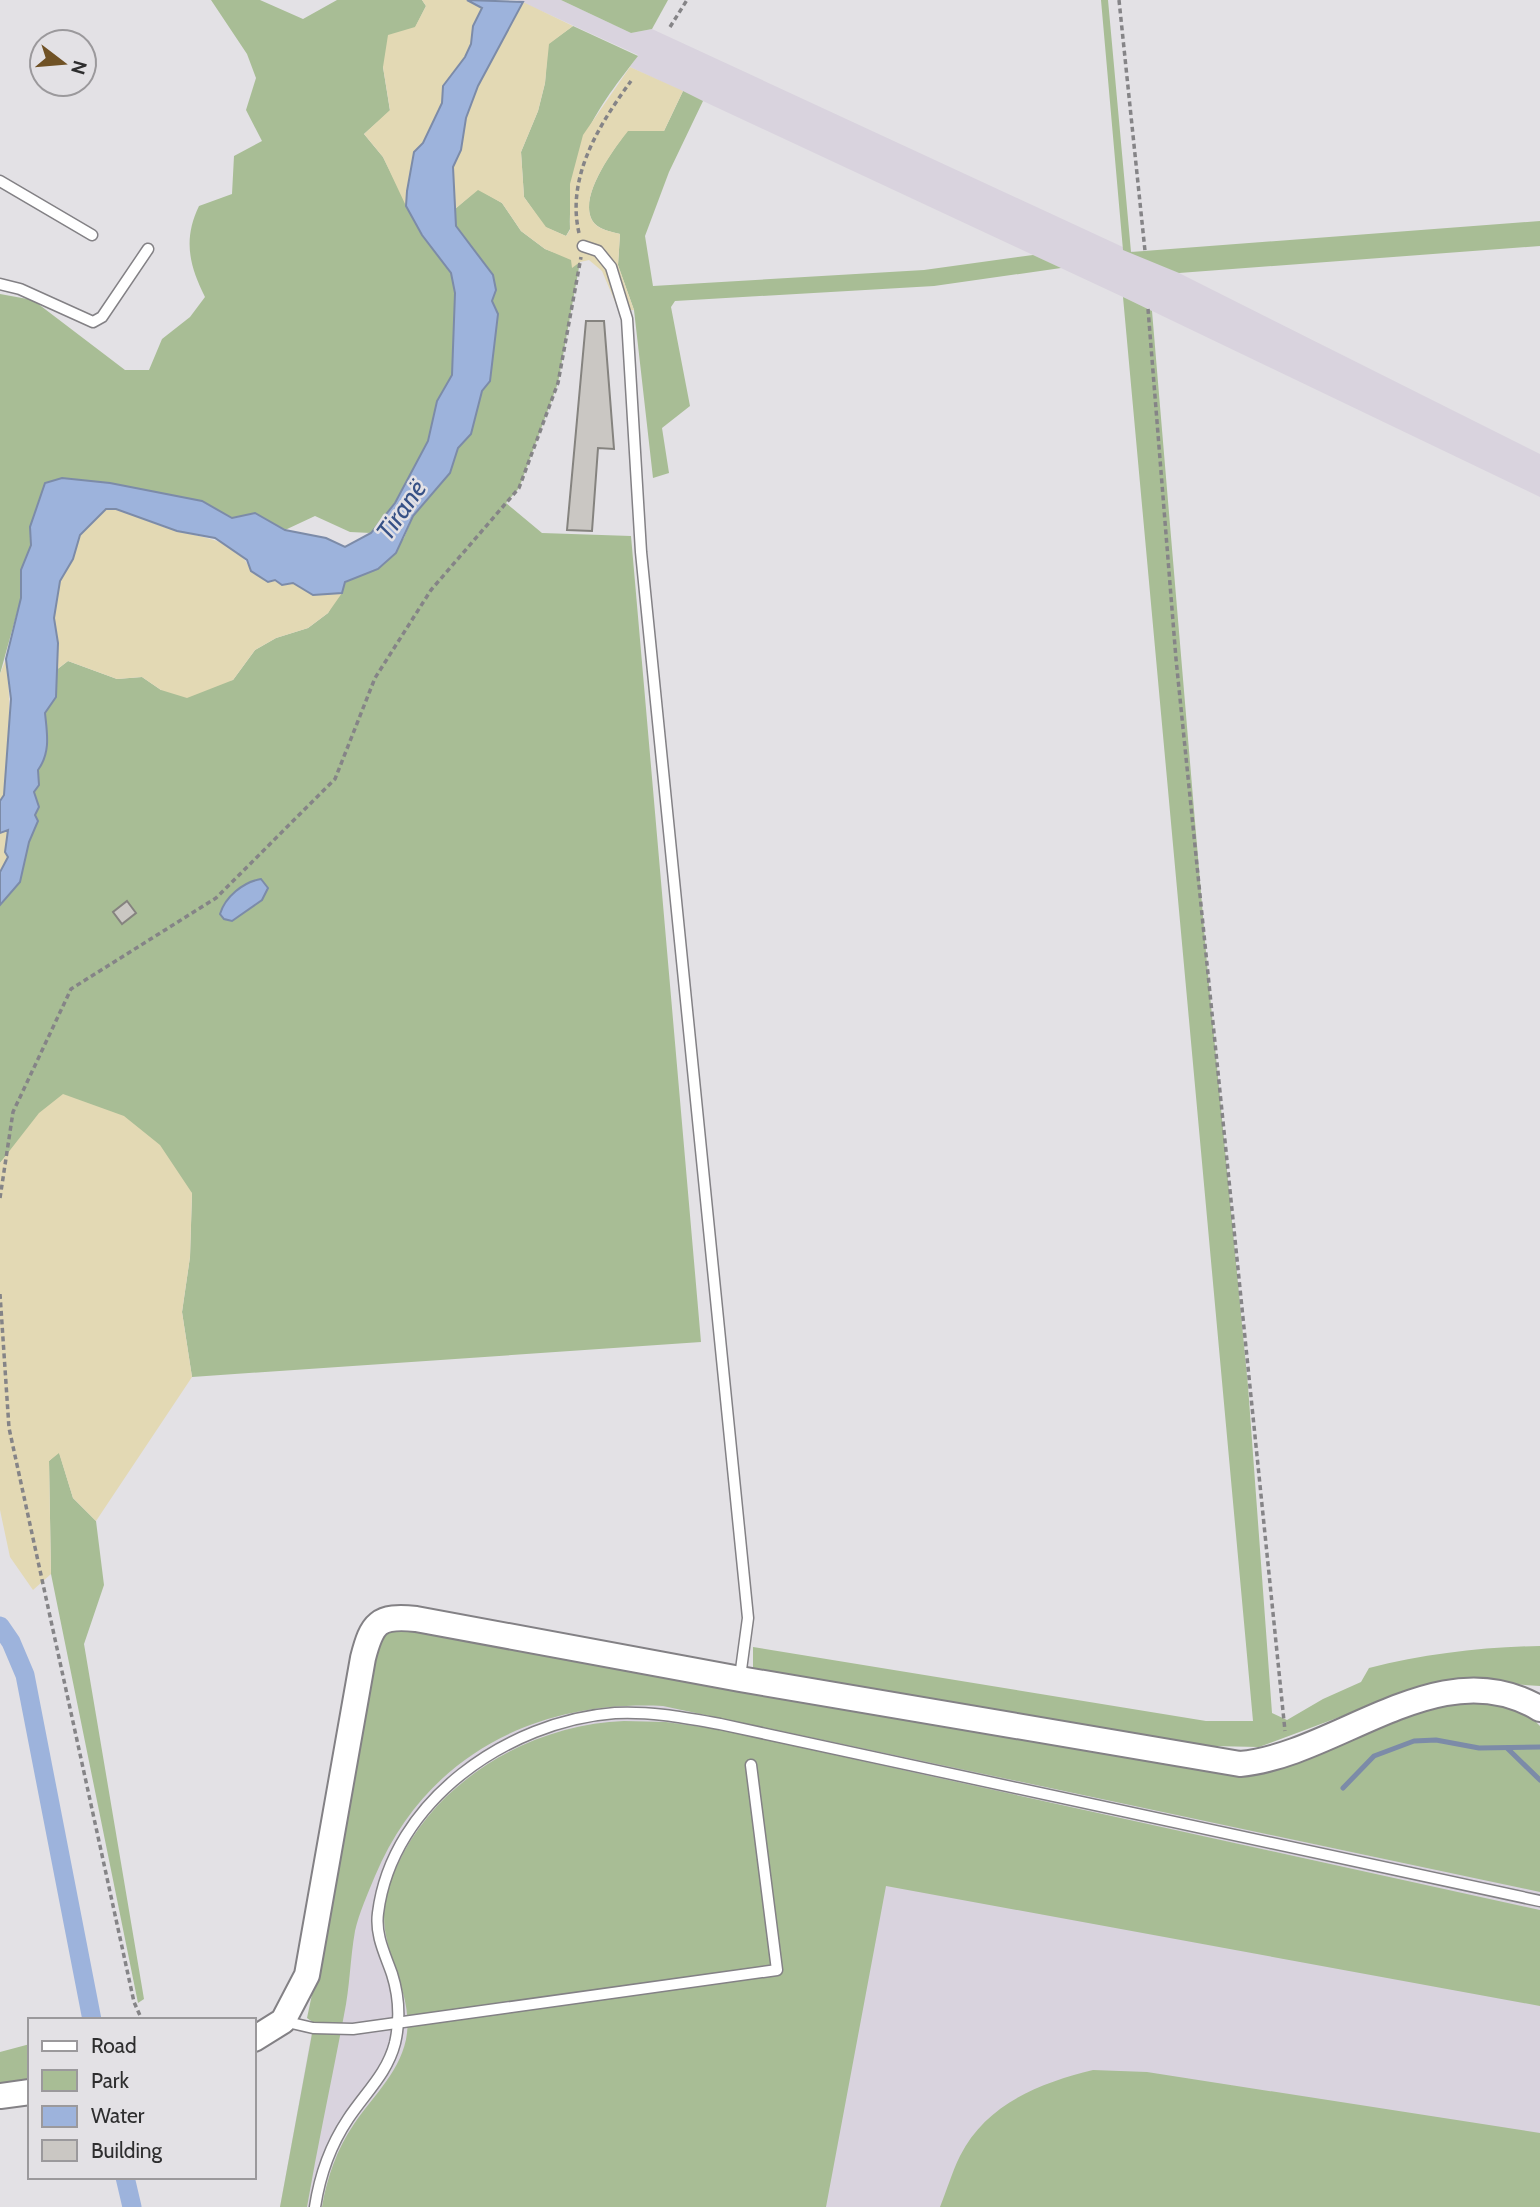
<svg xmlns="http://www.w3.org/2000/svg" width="1540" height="2207" font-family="Cabin,sans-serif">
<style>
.built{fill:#d9d3de}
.green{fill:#a8bd95}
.sand{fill:#e3d9b4}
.water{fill:#9db3dc;stroke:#7c8ba8;stroke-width:2}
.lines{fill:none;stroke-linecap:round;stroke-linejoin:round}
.stream{stroke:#7c8ba8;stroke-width:5}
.canal{stroke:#9db3dc;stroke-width:19}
.building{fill:#cac7c3;stroke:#85837f;stroke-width:2}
.service-casing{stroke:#838185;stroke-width:13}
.tertiary-casing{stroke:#838185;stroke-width:28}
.path{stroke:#858487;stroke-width:3.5;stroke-dasharray:5 3.5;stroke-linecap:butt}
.service{stroke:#fff;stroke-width:10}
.tertiary{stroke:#fff;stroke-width:24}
.labels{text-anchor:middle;stroke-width:5;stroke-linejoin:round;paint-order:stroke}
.water-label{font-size:26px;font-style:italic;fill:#375186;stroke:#e3e1e5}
</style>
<rect width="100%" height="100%" fill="#e3e1e5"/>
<g class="built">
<polygon points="517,0 561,0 631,33 652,29 1179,273 1540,454 1540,497 1123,297 630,67 638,55"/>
<polygon points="384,1635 1540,1843 1540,2207 280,2207"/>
</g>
<g class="green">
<path d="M211 0H260L303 19 337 0H422L426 6 415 28 383 67 390 111 364 134 383 157 422 235 451 273 455 293 452 375 437 401 428 441 395 503 371 533 350 532 315 516 285 530 255 513 232 518 202 501 62 478 30 527 31 545 21 570V598L0 674V294L33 300 125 370H149L162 339 190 317 205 297C189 265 183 239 199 206L232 194 234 156 262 141 246 110 256 78 247 54Z"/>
<polygon points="561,0 668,0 652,29 631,33"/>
<polygon points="1101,0 1108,0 1131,252 1540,221 1540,246 1179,273 1123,250"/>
<path d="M573 26 638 56C589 119 570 148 570 229L566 236 545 227 524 197 521 152 538 111 545 83 548 44Z"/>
<path d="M683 91 703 101 669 172 645 236 653 286 924 270 1033 255 1061 268 934 286 675 301 671 307 690 406 662 428 669 473 653 478 634 310 618 265 620 234C612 232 601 230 595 224 574 201 614 149 628 130L664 131Z"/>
<path d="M478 189 502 203 521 231 545 249 580 262 558 383 519 488 506 503 542 533 631 536 701 1342 192 1377 182 1312 190 1257 192 1193 20 1139 0 1163V905L20 882 29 842 38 822 35 815 39 807 34 792 39 785 38 770C51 752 47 733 45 713L56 697 55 671 68 661 117 679 142 677 161 690 233 680 255 650 276 638 308 628 328 613 345 582 378 569 404 538 413 516 450 473 458 448 471 434 482 391 490 381 498 314 492 301C504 267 465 254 456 226 455 221 456 214 455 209Z"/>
<path d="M1123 297 1152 311 1207 964 1248 1386 1272 1713 1287 1720 1323 1699 1361 1682 1369 1668C1425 1654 1482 1647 1540 1646V1686L1468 1681 1428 1684 1259 1747 1211 1746 774 1675 753 1668V1647L1206 1721H1253Z"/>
<polygon points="59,1452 73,1498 96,1521 104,1585 84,1644 144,1999 138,2003 51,1574 49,1461"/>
<path d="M399 1626 1221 1772 1386 1718 1452 1701 1484 1702 1515 1710 1529 1715 1540 1726V1892L663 1706C536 1700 426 1755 375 1876 368 1893 359 1913 355 1931 350 1959 350 1987 344 2015 332 2079 318 2143 307 2207H280L314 2023 307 2018 315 1980 380 1633Z"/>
<path d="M624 1721 666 1722 716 1729 1540 1910V2006L886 1886 826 2207H322C327 2177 337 2149 354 2124 373 2096 403 2069 407 2033 412 1991 383 1955 384 1914 384 1897 391 1879 398 1864 437 1779 533 1724 624 1721Z"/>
<polygon points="30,2044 30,2080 0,2084 0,2052"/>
<path d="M1093 2070 1147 2072 1540 2133V2207H940C947 2190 952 2172 960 2156 986 2104 1040 2083 1093 2070Z"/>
</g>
<g class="sand">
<polygon points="422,0 467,0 483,8 473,26 471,44 465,57 444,86 442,103 423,143 414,152 406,206 383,157 364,134 390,110 383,67 388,35 415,27 426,6"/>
<path d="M523 2 573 26 549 44 545 83 538 111 521 152 524 197 546 227 566 236 570 230V184L583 135 630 67 683 91 664 131H628C614 149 574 201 595 224 600 230 613 232 620 234L618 265 634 310 619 311 602 271 589 260 580 262 572 268 571 260 545 249 521 231 502 203 478 190 455 209 453 167 461 150 466 118 478 86Z"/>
<path d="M106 509H116C137 516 157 526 178 531 207 539 238 540 251 571L283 585 293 583 313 595 342 593 328 613 308 628 276 638 255 650 233 680 187 698 161 690 142 677 117 679 68 661 55 671 58 643 54 618 60 581 73 559 80 535Z"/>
<path d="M6 659C12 706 9 749 4 795L0 801V674Z"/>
<polygon points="8,830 5,852 8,856 0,872 0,833"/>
<polygon points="63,1094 124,1116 160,1145 192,1193 190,1257 182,1312 192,1377 96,1521 73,1498 59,1453 49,1461 51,1574 33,1590 10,1557 0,1510 0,1163 39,1113"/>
</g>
<g class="water">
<path d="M467 0 523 2 478 86 466 118 461 150 453 167 456 226 493 275 496 290 492 301 498 314 490 381 482 391 471 434 458 448 450 473 413 516 396 553 378 569 345 582 342 593 313 595 293 583 282 585 275 580 268 582 251 571 247 560 215 538 177 531 116 509H106L80 535 73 559 60 581 54 618 58 643 56 697 45 713C47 733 51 752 38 770L39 785 34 792 39 807 35 815 38 821 29 842 20 882 0 905V872L8 857 5 852 8 830 0 833V801L4 795 11 699 6 659 21 598V570L31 545 30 527 45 483 62 478 110 483 202 501 232 518 255 513 285 530 326 538 345 547 371 533 395 503 428 441 437 401 452 375 455 293 451 273 422 235 406 206 407 191 414 152 423 143 442 103 443 86 465 57 471 44 473 26 482 8Z"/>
<path d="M261 879 268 888 262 900 232 921 224 919 220 914C225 897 243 882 261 879Z"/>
</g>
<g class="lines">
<g class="stream">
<polyline points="1507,1748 1540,1780"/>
<polyline points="1343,1788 1374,1756 1414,1741 1436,1740 1479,1748 1540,1747"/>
</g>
<g class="canal">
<polyline points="0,1626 11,1642 25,1675 92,2020"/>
<polyline points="125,2177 132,2207"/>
</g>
</g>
<g class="building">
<polygon points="586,321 604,321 614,449 598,448 592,531 567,530"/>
<polygon points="127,901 136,913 122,924 113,912"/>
</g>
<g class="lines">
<g class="service-casing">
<g id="service">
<polyline points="0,181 92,235"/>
<polyline points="583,246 598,251 611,267 627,319 641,552 748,1618 740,1677"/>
<polyline points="0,284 20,289 93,322 102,317 148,249"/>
<polyline points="283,2021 313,2028 353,2029 777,1970 751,1765"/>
<path d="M315 2207C320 2174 330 2146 348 2119 365 2093 387 2074 395 2043 400 2021 399 1996 392 1974 385 1954 375 1935 378 1913 392 1801 508 1721 615 1713 650 1711 686 1718 720 1724L1540 1901"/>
</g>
</g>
<g class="tertiary-casing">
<g id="tertiary">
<path d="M254 2039 283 2021 307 1975 363 1658C372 1623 378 1615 416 1619L740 1679 1240 1764C1338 1755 1441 1648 1540 1709"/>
<polyline points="0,2096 30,2092"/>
</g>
</g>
<g class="path">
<polyline points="1119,0 1145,251"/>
<polyline points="670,27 687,0"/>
<path d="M579 233C566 177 599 125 631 81"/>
<polyline points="1148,309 1176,659 1285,1731"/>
<polyline points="0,1198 13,1112 71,989 216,898 335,779 375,678 431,590 519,488 558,383 581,257"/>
<polyline points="0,1294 9,1428 134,2002 142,2020"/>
</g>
<use href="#service" class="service"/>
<use href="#tertiary" class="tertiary"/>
</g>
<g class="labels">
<g class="water-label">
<text transform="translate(401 510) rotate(-55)" y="9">Tiranë</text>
</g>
</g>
<rect x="28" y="2018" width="228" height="161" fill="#e3e1e5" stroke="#9b999c" stroke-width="2"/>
<rect x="42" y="2041" width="35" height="10" fill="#ffffff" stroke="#9b999c" stroke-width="2"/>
<text x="91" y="2053" font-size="21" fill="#2e2e2f">Road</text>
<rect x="42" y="2070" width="35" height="21" fill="#a8bd95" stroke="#9b999c" stroke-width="2"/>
<text x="91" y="2088" font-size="21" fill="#2e2e2f">Park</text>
<rect x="42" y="2106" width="35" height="21" fill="#9db3dc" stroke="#9b999c" stroke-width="2"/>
<text x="91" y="2123" font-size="21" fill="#2e2e2f">Water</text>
<rect x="42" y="2140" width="35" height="21" fill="#cac7c3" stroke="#9b999c" stroke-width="2"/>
<text x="91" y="2158" font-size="21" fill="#2e2e2f">Building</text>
<g transform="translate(63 63) rotate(106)"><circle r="33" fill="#e3e1e5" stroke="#9b999c" stroke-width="2"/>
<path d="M0-5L12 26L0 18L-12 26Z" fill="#705226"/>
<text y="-10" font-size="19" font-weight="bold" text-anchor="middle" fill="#2e2e2f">N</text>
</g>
</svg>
